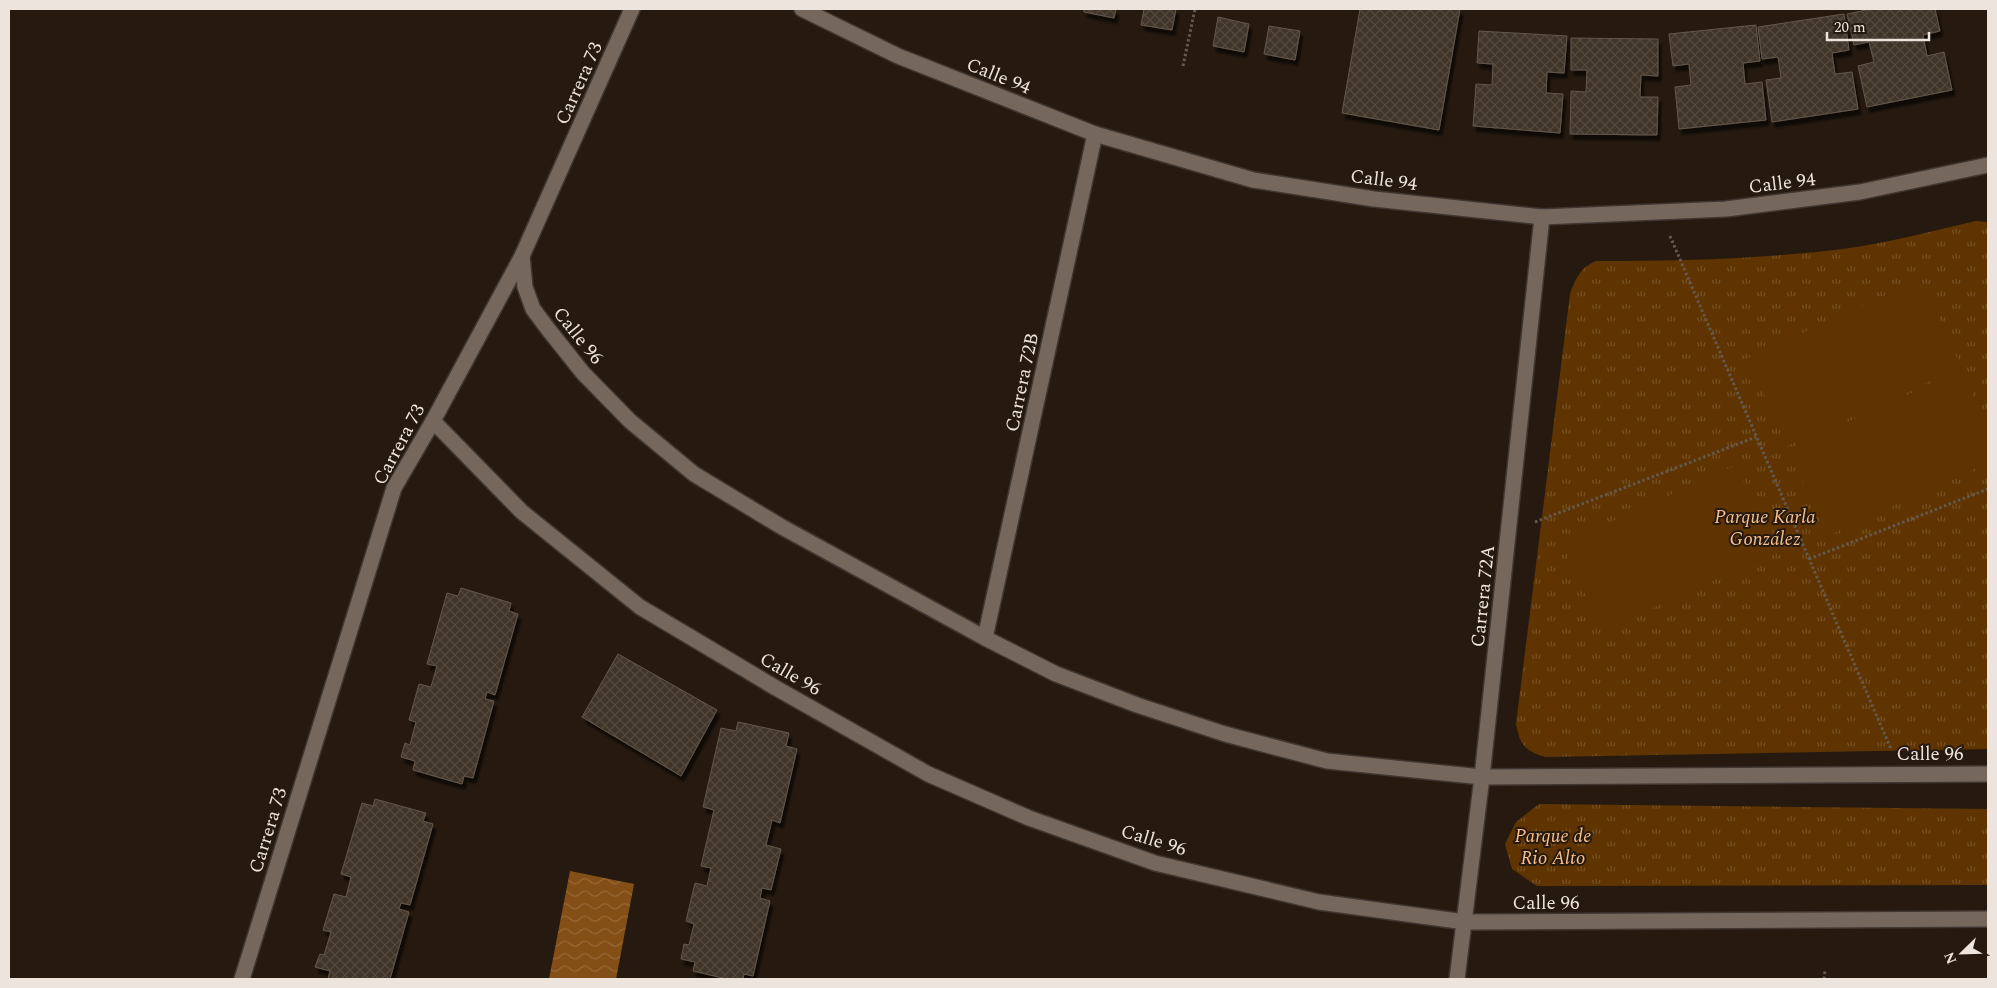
<svg xmlns="http://www.w3.org/2000/svg" width="1997" height="988" font-family="Spectral,serif">
<style>
.grass{fill:url(#grass-tufts)}
.garden{fill:#5f3400}
.water{fill:url(#water-waves)}
.building{fill:url(#building-cross-hatch);stroke:#64574b;filter:url(#shadow)}
.lines{fill:none;stroke-linecap:round;stroke-linejoin:round}
.minor-casing{stroke:#3f3631;stroke-width:18}
.path{stroke:#645950;stroke-width:3;stroke-dasharray:2.5 2.5;stroke-linecap:butt}
.minor{stroke:#75675b;stroke-width:15}
.labels{text-anchor:middle;stroke-width:4;stroke-linejoin:round;paint-order:stroke}
.street-label{font-size:19px;fill:#ece4dd;stroke:#261a10}
.park-label{font-size:19px;font-style:italic;fill:#f8bf8d;stroke:#261a10}
</style>
<defs>
<pattern id="grass-tufts" width="24" height="20" patternUnits="userSpaceOnUse" patternTransform="scale(1.25)"><rect width="24" height="20" fill="#5f3400"/><path d="M3 7l-1-3M5 7V3M7 7l1-3M15 17l-1-3M17 17v-4M19 17l1-3" fill="none" stroke="#765125"/></pattern>
<pattern id="water-waves" width="16" height="10" patternUnits="userSpaceOnUse" patternTransform="scale(1.25)"><rect width="16" height="10" fill="#844f16"/><path d="M0 5q4-4 8 0t8 0" fill="none" stroke="#966837"/></pattern>
<pattern id="building-cross-hatch" width="8" height="8" patternUnits="userSpaceOnUse" patternTransform="scale(1.25)"><rect width="8" height="8" fill="#41342a"/><path d="M0 0l8 8M0 8l8-8" fill="none" stroke="#53483e"/></pattern>
<filter id="shadow"><feDropShadow dx="3" dy="5.5" stdDeviation="1" flood-color="#0009"/></filter>
</defs>
<rect width="100%" height="100%" fill="#261a10"/>
<g class="grass">
<path d="M1976 221 1988 222V749L1546 757C1525 751 1520 745 1516 724L1570 294C1576 278 1580 268 1596 261 1681 261 1765 259 1850 248 1892 242 1935 230 1976 221Z"/>
<polygon points="1539,804 1988,809 1988,885 1537,886 1512,869 1505,844 1516,822"/>
</g>
<g class="garden">
<polygon points="1921,279 1961,367 1787,446 1748,358"/>
<polygon points="1962,370 1988,429 1988,463 1827,536 1788,449"/>
<polygon points="1736,465 1776,552 1602,631 1562,544"/>
</g>
<polygon class="water" points="570,871 634,884 616,979 549,979"/>
<g class="building">
<polygon points="1084,9 1116,9 1114,18 1084,12"/>
<polygon points="1144,9 1176,9 1172,30 1141,25"/>
<polygon points="1360,9 1460,9 1439,130 1342,113"/>
<polygon points="1871,9 1935,9 1940,31 1923,35 1927,56 1944,52 1952,90 1867,107 1858,66 1874,62 1869,42 1854,45 1847,14"/>
<polygon points="1844,14 1849,50 1832,53 1835,74 1852,72 1858,109 1772,122 1766,80 1781,78 1778,57 1762,59 1758,27"/>
<polygon points="1218,17 1249,24 1244,52 1213,46"/>
<polygon points="1756,25 1760,61 1743,63 1745,84 1762,82 1766,120 1679,129 1675,87 1691,85 1689,64 1673,66 1669,34"/>
<polygon points="1269,26 1300,31 1295,60 1264,54"/>
<polygon points="1479,31 1567,36 1564,73 1547,72 1546,93 1563,94 1560,133 1473,126 1476,84 1492,85 1493,64 1477,63"/>
<polygon points="1571,38 1658,39 1658,76 1641,75 1640,97 1658,97 1657,135 1570,134 1571,91 1586,92 1587,70 1571,70"/>
<polygon points="461,588 511,603 509,611 518,614 495,695 487,692 485,699 494,701 473,778 464,776 462,784 413,770 415,761 401,757 405,743 410,745 416,722 409,720 419,684 431,687 437,666 427,664 447,593 458,596"/>
<polygon points="618,654 717,710 681,776 582,717"/>
<polygon points="738,722 789,733 786,746 797,749 780,823 772,820 766,845 781,849 771,890 762,888 760,898 770,901 753,976 744,974 743,979 727,979 693,971 695,962 681,959 684,944 689,945 694,924 686,921 695,883 707,886 711,868 701,866 714,810 703,807 721,728 736,731"/>
<polygon points="375,799 426,813 423,821 433,824 410,905 401,903 399,909 409,912 390,979 328,979 330,971 315,967 320,954 324,955 331,932 323,930 334,894 346,897 351,877 341,874 362,803 373,806"/>
</g>
<g class="lines">
<g class="minor-casing">
<g id="minor">
<polyline points="802,9 898,56 1095,134 1253,180 1374,199 1542,217 1726,209 1860,192 1988,165"/>
<polyline points="522,256 525,287 533,309 548,329 583,373 630,421 694,474 782,527 985,638 1056,674 1137,705 1225,734 1327,761 1482,777 1988,774"/>
<polyline points="433,421 522,512 640,607 776,688 928,774 1029,818 1155,863 1319,902 1465,922 1988,919"/>
<polyline points="985,638 1095,134"/>
<polyline points="242,979 394,488 433,421 522,256 632,9"/>
<polyline points="1457,979 1482,777 1542,217"/>
</g>
</g>
<g class="path">
<polyline points="1183,66 1195,9"/>
<polyline points="1670,236 1891,749"/>
<polyline points="1535,522 1756,437"/>
<polyline points="1809,559 1988,489"/>
<polyline points="1824,979 1825,971"/>
</g>
<use href="#minor" class="minor"/>
</g>
<g class="labels">
<g class="street-label">
<text transform="translate(999 75) rotate(22)" y="7">Calle 94</text>
<text transform="translate(578 83) rotate(-66)" y="7">Carrera 73</text>
<text transform="translate(1384 179) rotate(7)" y="7">Calle 94</text>
<text transform="translate(1782 182) rotate(-7)" y="7">Calle 94</text>
<text transform="translate(579 335) rotate(51)" y="7">Calle 96</text>
<text transform="translate(1021 382) rotate(-78)" y="7">Carrera 72B</text>
<text transform="translate(398 444) rotate(-62)" y="7">Carrera 73</text>
<text transform="translate(1482 596) rotate(-84)" y="7">Carrera 72A</text>
<text transform="translate(791 673) rotate(30)" y="7">Calle 96</text>
<text x="1930" y="760">Calle 96</text>
<text transform="translate(267 830) rotate(-73)" y="7">Carrera 73</text>
<text transform="translate(1154 839) rotate(17)" y="7">Calle 96</text>
<text x="1546" y="909">Calle 96</text>
</g>
<g class="park-label">
<text x="1765" y="523">Parque Karla<tspan x="1765" dy="22">González</tspan></text>
<text x="1553" y="842">Parque de<tspan x="1553" dy="22">Rio Alto</tspan></text>
</g>
</g>
<rect width="1997" height="988" fill="none" stroke="#ece4dd" stroke-width="20"/>
<g transform="translate(1962 953) rotate(247)" stroke="#261a10" stroke-width="4" paint-order="stroke">
<path d="M0-4L9 19L0 12L-9 19Z" fill="#ece4dd"/>
<text y="-8" font-size="14" font-weight="bold" text-anchor="middle" fill="#ece4dd">N</text>
</g>
<path d="M1827 32v8h102v-8" fill="none" stroke="#ece4dd" stroke-width="2.5"/>
<text x="1834" y="32" font-size="15" fill="#ece4dd" stroke="#261a10" stroke-width="4" paint-order="stroke">20 m</text>
</svg>
